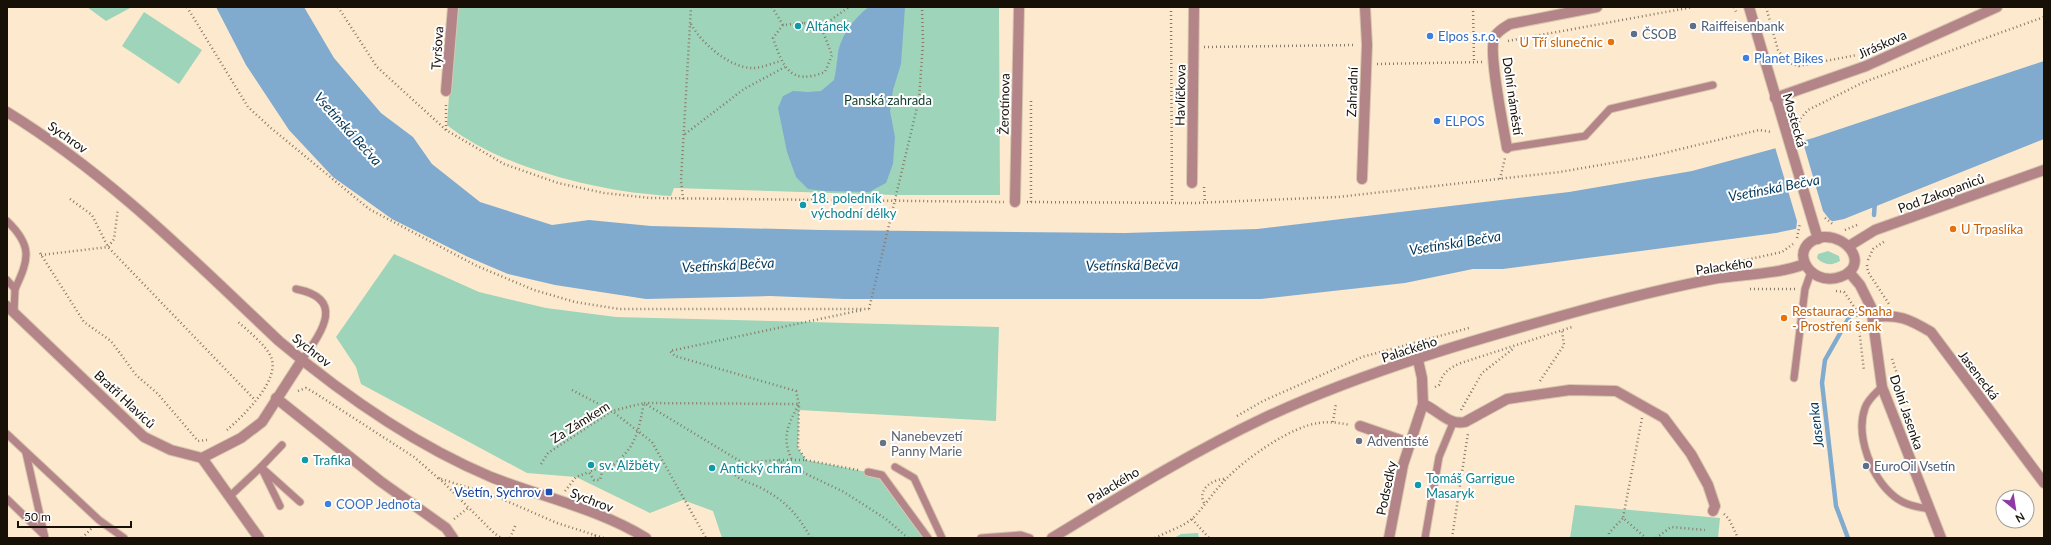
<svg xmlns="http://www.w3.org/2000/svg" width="2051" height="545" font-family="Lato,sans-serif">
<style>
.green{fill:#9ed4ba}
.water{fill:#81abce}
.pier{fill:#fdeace}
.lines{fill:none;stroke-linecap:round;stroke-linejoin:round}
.stream{stroke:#81abce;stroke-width:4.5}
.service-casing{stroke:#d8c7ae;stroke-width:9}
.minor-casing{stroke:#d8c7ae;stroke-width:12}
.tertiary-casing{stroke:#d8c7ae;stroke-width:12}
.path{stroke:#877a68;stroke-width:2.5;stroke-dasharray:1 3;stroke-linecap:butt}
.service{stroke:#b48588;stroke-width:7}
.minor{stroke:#b48588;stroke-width:10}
.tertiary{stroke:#b48588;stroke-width:10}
.culture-dot{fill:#0f9aa8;stroke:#fff;stroke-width:1.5}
.service-dot{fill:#5c6f8a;stroke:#fff;stroke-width:1.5}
.shop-dot{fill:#3f7fe0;stroke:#fff;stroke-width:1.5}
.food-dot{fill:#e8710a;stroke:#fff;stroke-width:1.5}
.worship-dot{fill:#6b7280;stroke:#fff;stroke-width:1.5}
.transit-dot{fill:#1a4fb4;stroke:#fff;stroke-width:1.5}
.labels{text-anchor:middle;stroke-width:4;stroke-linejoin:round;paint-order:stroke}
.culture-label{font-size:13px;fill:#0d838f;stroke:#fff;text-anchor:start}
.service-label{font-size:13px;fill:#4e5e75;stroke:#fff;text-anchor:start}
.shop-label{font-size:13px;fill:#366cbe;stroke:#fff;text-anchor:start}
.food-label{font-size:13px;fill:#c56008;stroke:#fff;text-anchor:start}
.street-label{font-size:13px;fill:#171007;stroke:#fff}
.park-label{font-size:13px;fill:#15412f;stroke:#fff}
.worship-label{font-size:13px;fill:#5b616d;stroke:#fff;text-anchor:start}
.transit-label{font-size:13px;fill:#164399;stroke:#fff;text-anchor:end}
.water-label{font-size:14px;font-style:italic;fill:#03385a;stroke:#fff}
</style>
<rect width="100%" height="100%" fill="#fdeace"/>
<g class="green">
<polygon points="87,7 132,7 106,21"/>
<path d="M455 7H999L1000 195H895L674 188 671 196C603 193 500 168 447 125Z"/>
<polygon points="144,12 202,50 179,84 122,46"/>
<path d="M1828 251 1839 256 1840 261C1832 266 1823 265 1817 258L1818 254Z"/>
<polygon points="394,254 479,292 546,308 616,317 999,327 996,421 799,410 798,448 806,460 882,475 928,538 722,538 713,511 683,500 650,513 576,477 527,473 361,384 356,367 336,337"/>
<polygon points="1575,505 1720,518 1718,538 1570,538"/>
<polygon points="1198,533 1199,538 1174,538 1181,534"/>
</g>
<g class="water">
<polygon points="216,7 304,7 334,58 381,113 413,137 432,164 480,202 552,225 589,220 651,226 821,230 1125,233 1257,229 1569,192 1692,171 1813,138 2044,61 2044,139 1844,219 1776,233 1656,249 1503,269 1473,269 1405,283 1261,299 844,299 770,296 646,299 555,285 508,274 468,257 392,219 333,177 289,130 246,65"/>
<path d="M869 7H905L901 64 893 90 890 111 895 137 893 164 886 183 869 192 824 191 808 189 796 177 787 152 778 108 783 96 793 91 808 92 821 91 834 80C836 71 837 62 838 53 841 35 855 17 869 7Z"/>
</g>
<polygon class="pier" points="1802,139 1823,211 1830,220 1836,223 1796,231 1797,221 1775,147"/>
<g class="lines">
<g class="stream">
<polyline points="1874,215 1875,201"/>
<polyline points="1848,538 1836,506 1822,383 1825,360 1851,314"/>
</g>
<g class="service-casing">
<g id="service">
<polyline points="1507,148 1585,136 1610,109 1713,85"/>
<path d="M7 221C33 246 29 259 15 289"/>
<polyline points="7,280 15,289 14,312"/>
<path d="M296 289C347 299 321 333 302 360"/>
<polyline points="1794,378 1805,289 1811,272"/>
<path d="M1882 387C1876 393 1868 399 1865 408 1855 436 1872 479 1895 497 1905 505 1917 507 1929 509"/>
<polyline points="7,434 99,520 124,538"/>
<polyline points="26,453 45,538"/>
<polyline points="895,467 914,478 942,538"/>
<polyline points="868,472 882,475 928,538"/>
<polyline points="229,497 261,467 282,445"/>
<polyline points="7,499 44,535"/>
<polyline points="280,506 261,467 300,502"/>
<polyline points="981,538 1021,535 1030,538"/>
<polyline points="1425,538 1439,457 1453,423"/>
</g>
</g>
<g class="minor-casing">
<g id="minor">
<polyline points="446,91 453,7"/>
<polyline points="1775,98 1866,66 1997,7"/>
<path d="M1507 148C1504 129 1487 49 1495 36 1499 30 1505 27 1510 24L1597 7"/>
<polyline points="1362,179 1367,45 1365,7"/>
<polyline points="1192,183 1194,7"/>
<polyline points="1015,202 1019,7"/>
<polyline points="7,306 144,437 171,450 202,458 241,438 262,422 302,360"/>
<path d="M1873 317C1899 314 1909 319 1931 332L2044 483"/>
<polyline points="276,398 380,481 446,528 453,538"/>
<path d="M1423 404C1438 410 1449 426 1465 422L1507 399 1570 390 1616 391 1664 418 1691 454 1708 485 1715 506 1713 511"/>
<polyline points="1360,426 1409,443"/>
<polyline points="202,458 259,538"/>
<polyline points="1389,538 1403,465 1423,404 1422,378 1418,360"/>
</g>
</g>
<g class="tertiary-casing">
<g id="tertiary">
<polyline points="1749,7 1818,239"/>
<path d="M7 112C111 176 191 258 279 341 342 394 415 445 491 477 542 497 599 509 646 538"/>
<path d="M1823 237C1849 235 1870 267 1840 277 1808 288 1785 244 1823 237Z"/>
<polyline points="1849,246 1875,230 2044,170"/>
<polyline points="1849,272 1860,285 1871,307 1882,387 1941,538"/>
<path d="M1052 538C1121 496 1190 453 1264 418 1367 370 1480 338 1590 308 1631 297 1672 287 1713 279 1744 274 1775 275 1805 264"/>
</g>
</g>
<g class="path">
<polyline points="187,7 248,107 271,128 369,209 477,266 534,290 575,302 619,309 869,309"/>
<polyline points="338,7 377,67 446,130 504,164 558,183 604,193 650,198 1004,202"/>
<polyline points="772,7 783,25"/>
<polyline points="1171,7 1172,202"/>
<polyline points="1473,7 1474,62"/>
<polyline points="1734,7 1737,14"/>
<polyline points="1766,7 1778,50 1787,62 1799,66 1857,55"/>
<path d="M804 23 821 27 832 55 825 72C790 86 783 67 773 38L783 25Z"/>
<path d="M691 24C702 44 730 68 753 68 762 68 772 63 781 61"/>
<polyline points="821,27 849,7"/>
<polyline points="1508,41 1693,7"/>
<polyline points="1204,47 1355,45"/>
<polyline points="1377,64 1482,62"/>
<polyline points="1798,126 1800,119 1808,110 1864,82 2044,17"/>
<polyline points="446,130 446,103"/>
<polyline points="685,134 744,89 785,67"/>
<polyline points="1500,179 1505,158"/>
<polyline points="1204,187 1205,202"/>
<polyline points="70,199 92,215 108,247 255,400"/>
<polyline points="683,199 681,180 691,7"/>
<polyline points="1027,202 1193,203 1338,197 1560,172 1652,156 1759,130 1772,132"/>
<polyline points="1031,202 1031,98"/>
<polyline points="1825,218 1834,225"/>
<polyline points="1845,230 1857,225"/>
<polyline points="1797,238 1800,223"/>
<polyline points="40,253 84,322 111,341 136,375 158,394 198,441 207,440"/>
<polyline points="41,255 108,247 114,239 118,209"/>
<polyline points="1868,260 1873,249 1885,241"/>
<polyline points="1732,263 1782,252 1793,244"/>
<polyline points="1867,265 1868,272 1889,304"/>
<polyline points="1750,289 1795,289"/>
<polyline points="1836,291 1844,292 1857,311 1864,371"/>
<polyline points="869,309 919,99 923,43 922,7"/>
<polyline points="1892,359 1900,382"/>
<polyline points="1540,381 1564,345 1562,331"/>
<path d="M1435 387 1439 385C1443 372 1449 368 1461 363L1572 327"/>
<polyline points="572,390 612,411 652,442 706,538"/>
<polyline points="298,391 306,388 315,393 414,457 438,478 495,496 557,523 604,538"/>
<polyline points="1461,410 1482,373 1514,348"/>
<polyline points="1237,416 1263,401 1362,357 1469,328"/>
<polyline points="1642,418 1623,518 1646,538"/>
<polyline points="1333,422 1336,403"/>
<path d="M227 430C243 416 281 380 271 357 266 345 247 330 237 321"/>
<polyline points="779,460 806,460"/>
<path d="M743 463 644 403 799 404C788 425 781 437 792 460"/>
<path d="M541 464 548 453 612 411 644 403C639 426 638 442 620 459 618 461 615 464 613 465 605 469 597 467 589 472L594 480H600L602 472 598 468"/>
<polyline points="858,470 806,460 798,448 799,404 796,391 675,356 670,351 862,310"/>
<polyline points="1462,475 1495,480"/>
<polyline points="439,478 494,533 501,538"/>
<polyline points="565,491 576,477 589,472"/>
<path d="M1204 503C1197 489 1213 479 1225 479"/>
<polyline points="1724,514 1729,519 1738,538"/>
<polyline points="454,519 468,508"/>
<polyline points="1192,519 1209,538"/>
<polyline points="82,538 93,527"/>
<polyline points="510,538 516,524"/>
<polyline points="591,538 597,535"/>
<path d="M811 538C797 514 786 501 761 488 752 483 742 482 734 474L736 468 743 463 777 460 844 492 886 519 908 538"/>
<path d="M1155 538C1166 532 1183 527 1193 518 1204 507 1214 491 1226 479 1246 458 1292 426 1319 423 1330 421 1339 423 1350 425"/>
<polyline points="1452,538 1468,433"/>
<polyline points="1609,538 1609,533 1623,518"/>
<polyline points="1656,538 1671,527 1705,530"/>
</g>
<use href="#service" class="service"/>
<use href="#minor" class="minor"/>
<use href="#tertiary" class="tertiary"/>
</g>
<g class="culture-dot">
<circle cx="798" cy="26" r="4"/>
<circle cx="803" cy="205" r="4"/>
<circle cx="305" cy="460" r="4"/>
<circle cx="591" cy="465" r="4"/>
<circle cx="712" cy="468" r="4"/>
<circle cx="1418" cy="485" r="4"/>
</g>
<g class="service-dot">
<circle cx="1693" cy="26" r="4"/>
<circle cx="1634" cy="34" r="4"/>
<circle cx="1866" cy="466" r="4"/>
</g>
<g class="shop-dot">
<circle cx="1430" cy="36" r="4"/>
<circle cx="1746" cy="58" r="4"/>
<circle cx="1437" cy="121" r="4"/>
<circle cx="328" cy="504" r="4"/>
</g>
<g class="food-dot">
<circle cx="1611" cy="42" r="4"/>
<circle cx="1953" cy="229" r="4"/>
<circle cx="1784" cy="318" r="4"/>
</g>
<g class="worship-dot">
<circle cx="1359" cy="441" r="4"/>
<circle cx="883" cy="443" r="4"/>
</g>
<rect class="transit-dot" x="545" y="488" width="8" height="8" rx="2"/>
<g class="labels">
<g class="culture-label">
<text x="806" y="31">Altánek</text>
<text x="811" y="203">18. poledník<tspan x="811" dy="15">východní délky</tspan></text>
<text x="313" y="465">Trafika</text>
<text x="599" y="470">sv. Alžběty</text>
<text x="720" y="473">Antický chrám</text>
<text x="1426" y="483">Tomáš Garrigue<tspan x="1426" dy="15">Masaryk</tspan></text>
</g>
<g class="service-label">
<text x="1701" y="31">Raiffeisenbank</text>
<text x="1642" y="39">ČSOB</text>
<text x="1874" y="471">EuroOil Vsetín</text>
</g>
<g class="shop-label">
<text x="1438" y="41">Elpos s.r.o.</text>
<text x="1754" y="63">Planet Bikes</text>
<text x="1445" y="126">ELPOS</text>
<text x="336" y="509">COOP Jednota</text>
</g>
<g class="food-label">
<text x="1603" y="47" text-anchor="end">U Tří slunečnic</text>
<text x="1961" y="234">U Trpaslíka</text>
<text x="1792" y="316">Restaurace Snaha<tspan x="1792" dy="15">- Prostření šenk</tspan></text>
</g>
<g class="street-label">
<text transform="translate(1882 44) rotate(-24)" y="5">Jiráskova</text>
<text transform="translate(437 48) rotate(-86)" y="5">Tyršova</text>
<text transform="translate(1352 92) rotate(-88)" y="5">Zahradní</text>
<text transform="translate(1180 95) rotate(-89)" y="5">Havlíčkova</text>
<text transform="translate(1513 96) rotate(82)" y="5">Dolní náměstí</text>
<text transform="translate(1004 104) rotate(-89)" y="5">Žerotínova</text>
<text transform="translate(1795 120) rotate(74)" y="5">Mostecká</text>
<text transform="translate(68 137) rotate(35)" y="5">Sychrov</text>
<text transform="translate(1941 193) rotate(-20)" y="5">Pod Zakopaniců</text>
<text transform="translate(1724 266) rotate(-8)" y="5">Palackého</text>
<text transform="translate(1409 349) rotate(-18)" y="5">Palackého</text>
<text transform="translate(312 350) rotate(38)" y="5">Sychrov</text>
<text transform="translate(1979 375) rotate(53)" y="5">Jasenecká</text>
<text transform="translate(125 399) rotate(43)" y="5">Bratří Hlaviců</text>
<text transform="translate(1907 412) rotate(71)" y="5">Dolní Jasenka</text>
<text transform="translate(580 422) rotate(-32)" y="5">Za Zámkem</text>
<text transform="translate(1113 485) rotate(-31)" y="5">Palackého</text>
<text transform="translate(1386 488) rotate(-78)" y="5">Podsedky</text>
<text transform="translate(592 500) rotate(21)" y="5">Sychrov</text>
</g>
<g class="park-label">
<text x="888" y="105">Panská zahrada</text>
</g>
<g class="worship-label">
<text x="891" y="441">Nanebevzetí<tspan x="891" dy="15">Panny Marie</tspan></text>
<text x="1367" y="446">Adventisté</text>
</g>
<g class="transit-label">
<text x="541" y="497">Vsetín, Sychrov</text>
</g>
<g class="water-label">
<text transform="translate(348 129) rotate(48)" y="5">Vsetínská Bečva</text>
<text transform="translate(1774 188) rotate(-11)" y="5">Vsetínská Bečva</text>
<text transform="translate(1455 243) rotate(-9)" y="5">Vsetínská Bečva</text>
<text transform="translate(728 265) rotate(-3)" y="5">Vsetínská Bečva</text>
<text transform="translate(1132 265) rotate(-1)" y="5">Vsetínská Bečva</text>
<text transform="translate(1816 425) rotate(-97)" y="5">Jasenka</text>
</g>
</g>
<rect width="2051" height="545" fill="none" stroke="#171007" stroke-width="16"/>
<g transform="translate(2015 509) rotate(150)"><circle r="19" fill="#ffffff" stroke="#a29f9c"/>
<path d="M0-3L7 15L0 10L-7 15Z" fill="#8f39a5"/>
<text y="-6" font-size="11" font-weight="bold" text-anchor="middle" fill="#171007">N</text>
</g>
<path d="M18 521v6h113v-6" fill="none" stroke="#171007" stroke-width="2"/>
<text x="24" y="521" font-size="12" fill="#171007" stroke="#ffffff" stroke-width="3" paint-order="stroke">50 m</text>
</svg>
